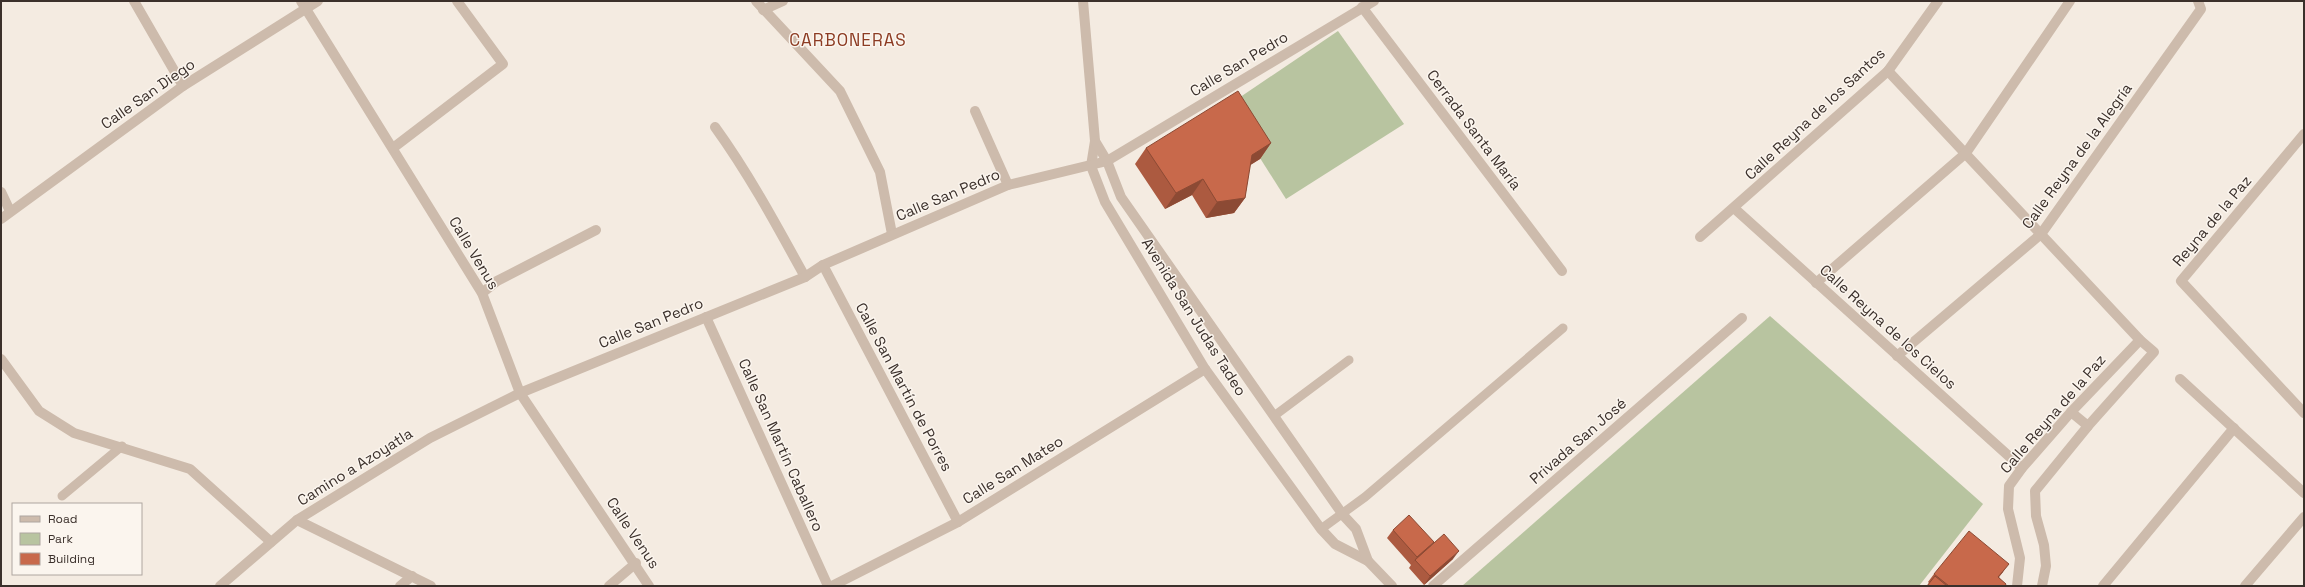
<svg xmlns="http://www.w3.org/2000/svg" width="2305" height="587" font-family="'Space Grotesk',sans-serif">
<style>
.green{fill:#b8c4a0}
.lines{fill:none;stroke-linecap:round;stroke-linejoin:round}
.service{stroke:#cdbbac;stroke-width:9}
.minor{stroke:#cdbbac;stroke-width:10}
.tertiary{stroke:#cdbbac;stroke-width:10}
.wall{fill:#ac5a40}
.shaded-wall{fill:#8c4a34}
.building{fill:#c8694b;stroke:#8c4a34}
.labels{text-anchor:middle;stroke-width:3;stroke-linejoin:round;paint-order:stroke}
.street-label{font-size:15px;fill:#3b302b;stroke:#fbf5ee}
.quarter-label{font-size:17px;letter-spacing:1px;fill:#8c3b22;stroke:#fbf5ee}
</style>
<rect width="100%" height="100%" fill="#f4ebe1"/>
<g class="green">
<polygon points="1338,31 1404,124 1286,199 1227,106"/>
<polygon points="1770,316 1983,504 1919,586 1462,586"/>
</g>
<g class="lines">
<g class="service">
<polyline points="1274,416 1349,360"/>
<polyline points="62,496 122,446"/>
<polyline points="1321,529 1365,497 1563,328"/>
</g>
<g class="minor">
<polyline points="134,1 183,86"/>
<polyline points="301,1 482,293 520,393 649,586"/>
<polyline points="756,1 840,91 880,172 892,234"/>
<polyline points="1362,7 1562,271"/>
<polyline points="763,10 783,1"/>
<polyline points="1888,71 2140,340 2154,352 2088,426 2035,491 2036,516 2044,545 2046,566 2042,586"/>
<polyline points="975,111 1008,185"/>
<path d="M715 127C749 174 777 226 805 277"/>
<polyline points="2304,134 2181,281 2304,413"/>
<polyline points="393,148 503,64 457,1"/>
<polyline points="1,192 10,211"/>
<polyline points="1735,209 2022,468"/>
<polyline points="1,219 183,86 318,1"/>
<polyline points="1700,237 1888,71 1938,1"/>
<polyline points="823,265 958,522"/>
<polyline points="1816,283 1966,153 2070,1"/>
<polyline points="482,293 497,281 596,230"/>
<polyline points="706,317 828,586"/>
<polyline points="1897,356 2041,234 2201,9 2198,1"/>
<polyline points="1,359 39,411 74,433 190,469 271,542"/>
<polyline points="2180,379 2304,493"/>
<polyline points="2071,412 2088,426"/>
<polyline points="297,520 431,586"/>
<polyline points="400,586 412,576"/>
<polyline points="609,586 636,563"/>
<polyline points="832,586 958,522 1205,369"/>
<polyline points="1433,586 1742,318"/>
<polyline points="2017,586 2020,558 2008,509 2009,486 2022,468 2071,412 2140,340"/>
<polyline points="2103,586 2234,428"/>
<polyline points="2245,586 2304,517"/>
</g>
<g class="tertiary">
<polyline points="1083,1 1095,141 1091,166 1105,202 1205,369 1321,529 1335,544 1368,561 1392,586"/>
<polyline points="1095,141 1107,161 1121,197 1343,515 1356,529 1368,561"/>
<polyline points="220,586 297,520 430,438 520,393 805,277 823,265 1008,185 1107,161 1374,1"/>
</g>
</g>
<g class="wall">
<polygon points="1271,143 1260,159 1250,165 1245,198 1234,213 1206,218 1192,195 1165,209 1135,164 1146,148"/>
<polygon points="1393,530 1431,546 1453,559 1424,585 1409,568 1411,565 1387,538"/>
<polygon points="2003,572 1999,577 2005,586 1927,586 1929,583 1928,582 1934,574"/>
</g>
<g class="shaded-wall">
<polygon points="1271,143 1260,159 1241,171 1252,155"/>
<polygon points="1203,179 1192,195 1165,209 1176,193"/>
<polygon points="1245,198 1234,213 1206,218 1217,202"/>
<polygon points="1434,542 1428,550 1415,560 1411,565 1417,557"/>
<polygon points="1459,551 1453,559 1424,585 1430,576"/>
<polygon points="2009,564 2003,572 1992,585 1998,577"/>
</g>
<g class="building">
<polygon points="1238,91 1271,143 1252,155 1245,198 1217,202 1203,179 1176,193 1146,148"/>
<polygon points="1409,515 1434,542 1417,557 1393,530"/>
<polygon points="1969,531 2009,564 1998,577 2006,584 2005,586 1949,586 1934,574"/>
<polygon points="1444,534 1459,551 1430,576 1415,560"/>
<polygon points="1935,576 1947,586 1927,586"/>
</g>
<g class="labels">
<g class="street-label">
<text transform="translate(1239 64) rotate(-31)" y="5">Calle San Pedro</text>
<text transform="translate(148 94) rotate(-35)" y="5">Calle San Diego</text>
<text transform="translate(1815 114) rotate(-43)" y="5">Calle Reyna de los Santos</text>
<text transform="translate(1474 130) rotate(53)" y="5">Cerrada Santa María</text>
<text transform="translate(2077 156) rotate(-54)" y="5">Calle Reyna de la Alegría</text>
<text transform="translate(948 195) rotate(-23)" y="5">Calle San Pedro</text>
<text transform="translate(2212 221) rotate(-50)" y="5">Reyna de la Paz</text>
<text transform="translate(474 253) rotate(59)" y="5">Calle Venus</text>
<text transform="translate(1194 317) rotate(58)" y="5">Avenida San Judas Tadeo</text>
<text transform="translate(651 323) rotate(-22)" y="5">Calle San Pedro</text>
<text transform="translate(1888 327) rotate(42)" y="5">Calle Reyna de los Cielos</text>
<text transform="translate(904 387) rotate(62)" y="5">Calle San Martín de Porres</text>
<text transform="translate(2053 414) rotate(-49)" y="5">Calle Reyna de la Paz</text>
<text transform="translate(1578 441) rotate(-41)" y="5">Privada San José</text>
<text transform="translate(781 445) rotate(66)" y="5">Calle San Martín Caballero</text>
<text transform="translate(355 467) rotate(-32)" y="5">Camino a Azoyatla</text>
<text transform="translate(1013 470) rotate(-32)" y="5">Calle San Mateo</text>
<text transform="translate(633 533) rotate(56)" y="5">Calle Venus</text>
</g>
<g class="quarter-label">
<text x="848" y="46">CARBONERAS</text>
</g>
</g>
<rect width="2305" height="587" fill="none" stroke="#3b302b" stroke-width="4"/>
<rect x="12" y="503" width="130" height="72" fill="#fbf5ee" stroke="#aea6a0"/>
<rect x="20" y="516" width="20" height="6" fill="#cdbbac" stroke="#aea6a0"/>
<text x="48" y="523" font-size="12" fill="#3b302b">Road</text>
<rect x="20" y="533" width="20" height="12" fill="#b8c4a0" stroke="#aea6a0"/>
<text x="48" y="543" font-size="12" fill="#3b302b">Park</text>
<rect x="20" y="553" width="20" height="12" fill="#c8694b" stroke="#aea6a0"/>
<text x="48" y="563" font-size="12" fill="#3b302b">Building</text>
</svg>
